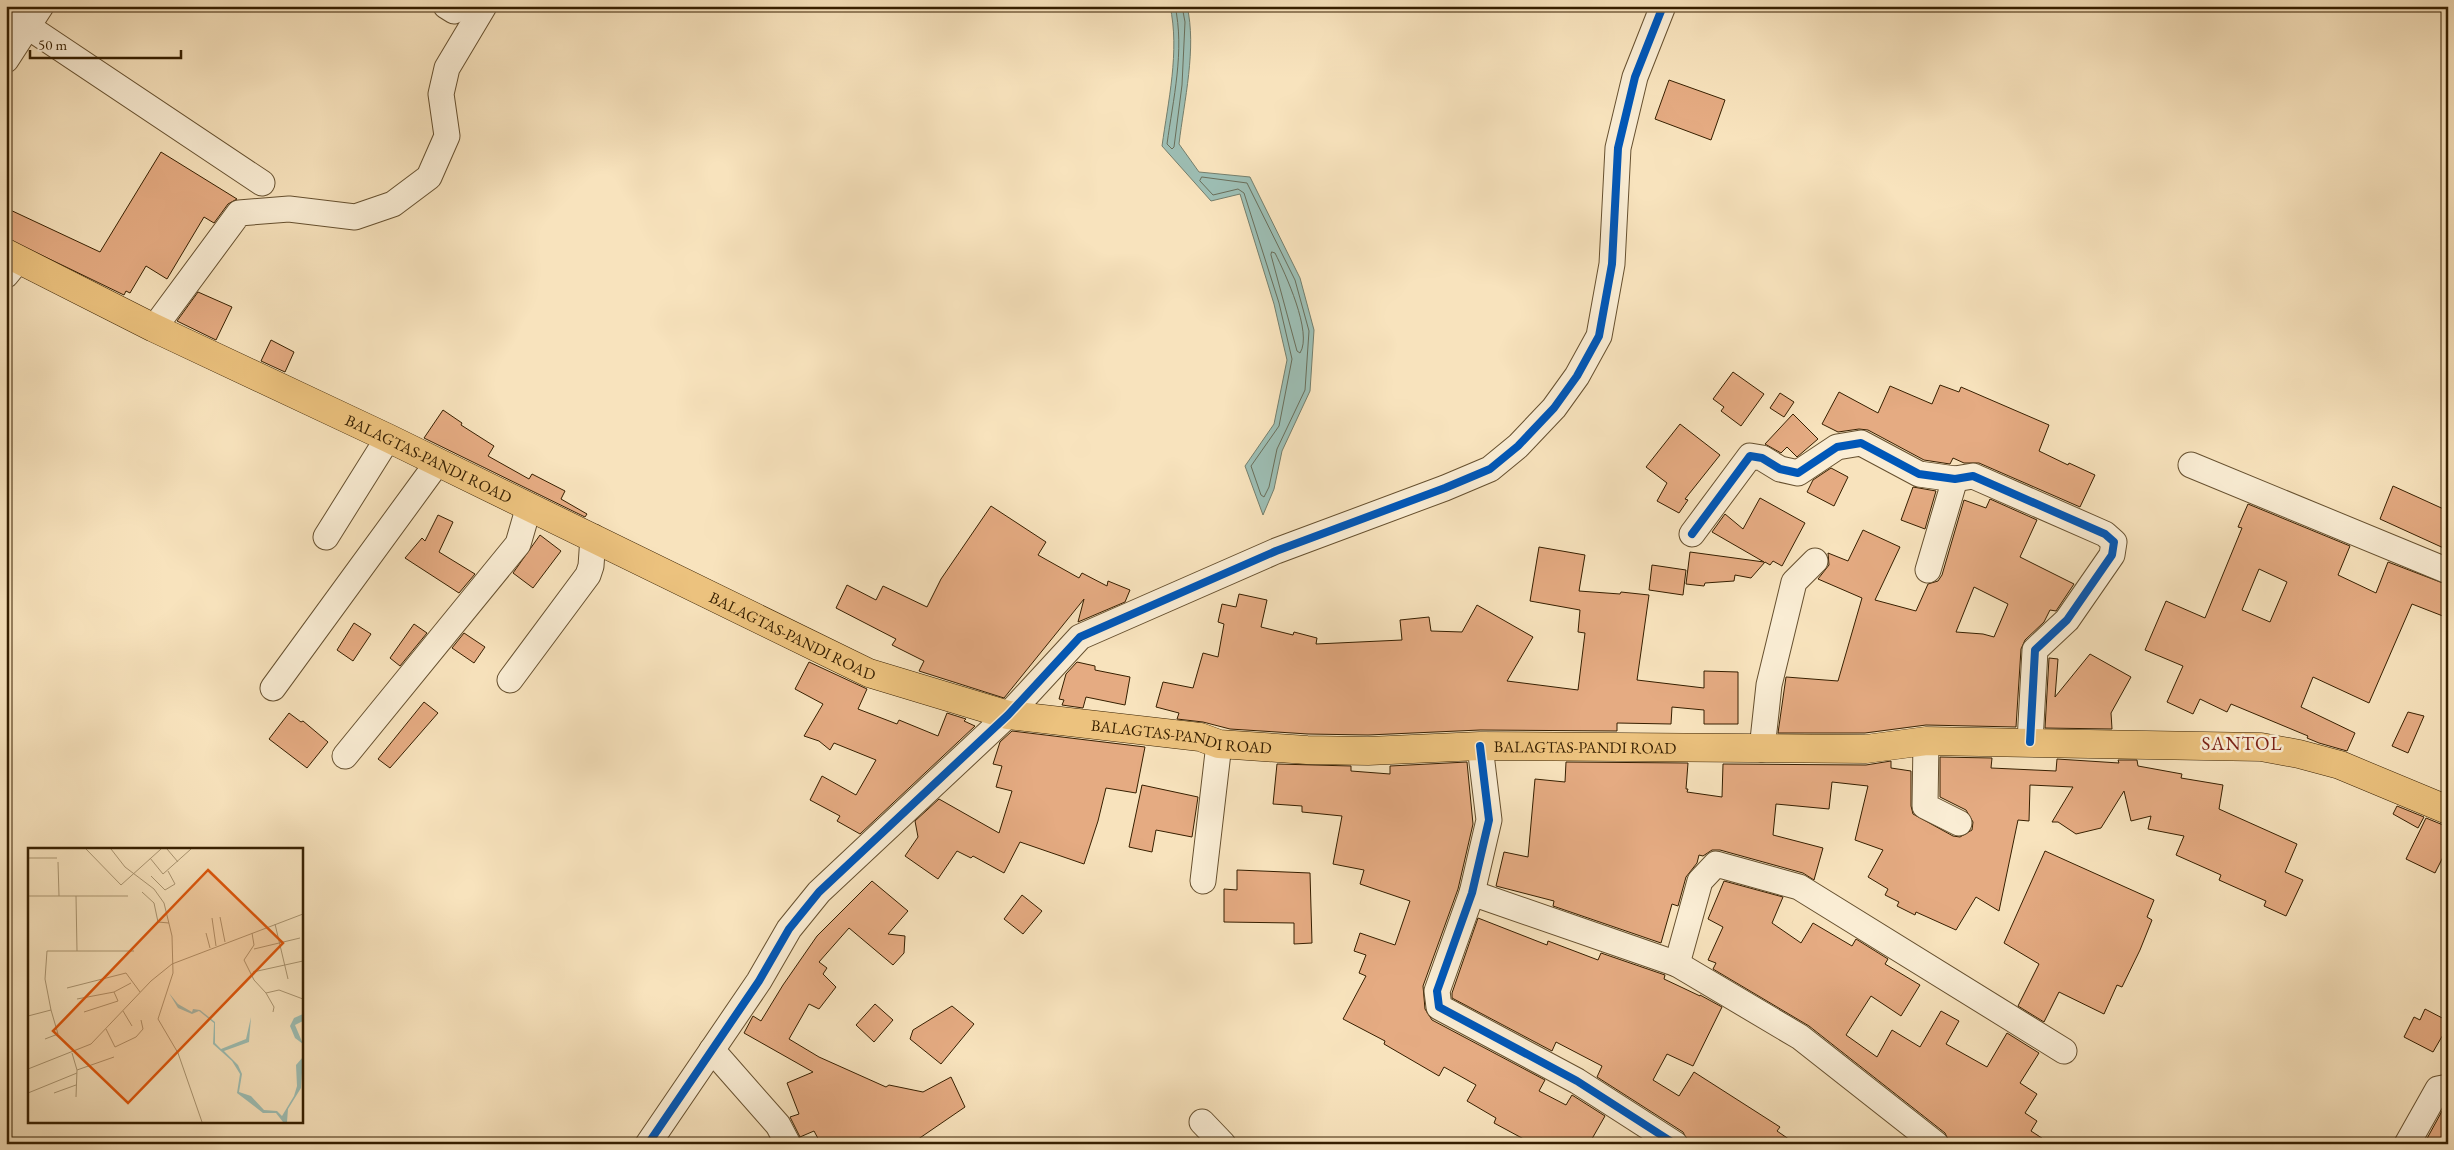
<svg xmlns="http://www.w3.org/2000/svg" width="2454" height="1150" font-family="'EB Garamond',serif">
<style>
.water{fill:#9dbeb4;stroke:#747e6c}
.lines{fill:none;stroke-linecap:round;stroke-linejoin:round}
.shore{stroke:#6a6e5a;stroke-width:1}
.building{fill:#e5ab82;stroke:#361f00;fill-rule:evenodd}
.minor-casing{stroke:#66502f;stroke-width:27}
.major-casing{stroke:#361f00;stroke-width:29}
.minor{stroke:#faedd4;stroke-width:25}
.major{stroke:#ecc27e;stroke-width:28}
.cycleway-casing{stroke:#faedd4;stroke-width:11}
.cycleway{stroke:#0057b8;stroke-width:8}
.labels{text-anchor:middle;stroke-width:5;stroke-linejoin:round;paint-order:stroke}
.street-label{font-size:16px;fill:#361f00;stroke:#faedd4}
.quarter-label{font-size:19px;letter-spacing:1px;fill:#7a1f14;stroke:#faedd4}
.inset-road{fill:none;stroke:#aa9571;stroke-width:1}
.view{fill:#df560b;fill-opacity:0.15;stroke:#df560b;stroke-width:2.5}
.inset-edge{fill:none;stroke:#361f00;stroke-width:2.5}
</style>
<rect width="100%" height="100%" fill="#f8e3bd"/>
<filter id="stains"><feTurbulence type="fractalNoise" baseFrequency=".004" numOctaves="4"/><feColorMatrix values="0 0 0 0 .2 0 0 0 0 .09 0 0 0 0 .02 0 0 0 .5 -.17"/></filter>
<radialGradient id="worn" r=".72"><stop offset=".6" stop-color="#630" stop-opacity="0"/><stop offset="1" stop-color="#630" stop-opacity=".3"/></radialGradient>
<path class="water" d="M1170 6H1187C1197 48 1184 101 1179 144L1199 172 1250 177 1300 278 1314 330 1310 391 1282 451 1274 489 1263 515 1245 466 1274 424 1287 360 1274 304 1240 194 1211 201 1162 146C1168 102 1180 51 1170 6Z"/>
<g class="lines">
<g class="shore">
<path d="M1175 6C1185 50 1173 100 1167 144L1172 149 1174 147 1182 85 1185 22 1182 6"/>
<polygon points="1202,177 1247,183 1295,280 1309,331 1305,390 1277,449 1269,487 1264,497 1261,495 1251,466 1279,426 1292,359 1279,303 1244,193 1238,189 1213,195 1200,181"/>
<path d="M1272 252 1275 253C1285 273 1313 333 1300 353L1297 351 1271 255Z"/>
</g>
</g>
<g class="building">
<polygon points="1669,80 1725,100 1711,140 1655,119"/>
<polygon points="161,152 237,199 228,204 214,223 204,217 167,279 146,266 130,293 126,291 124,295 6,238 6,208 100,252"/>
<polygon points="198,292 232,307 216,340 177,321"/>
<polygon points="271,340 294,352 285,372 261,361"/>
<polygon points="1733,372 1764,394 1741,426 1721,411 1724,407 1713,399"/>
<polygon points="1940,385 1959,392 1961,387 2049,425 2039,451 2068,465 2069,463 2095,475 2080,507 1979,463 1964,463 1953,458 1950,464 1924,460 1868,430 1859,429 1838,432 1822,424 1839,392 1878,413 1890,386 1932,404"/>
<polygon points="1780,393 1794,402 1784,417 1770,408"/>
<polygon points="443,410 462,423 461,425 494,446 488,456 529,479 532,474 565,491 561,499 587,514 585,517 424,438"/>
<polygon points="1793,414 1818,439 1797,457 1787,447 1781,453 1765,444"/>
<polygon points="1680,424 1720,455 1685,499 1688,500 1679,513 1657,501 1667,483 1646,467"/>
<polygon points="1831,468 1848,477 1834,506 1807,492 1813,480"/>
<polygon points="2393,486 2448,511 2448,550 2380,519"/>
<polygon points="1913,487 1936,491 1925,529 1901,520"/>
<polygon points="1760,498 1805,523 1782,566 1773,561 1770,565 1765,562 1751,578 1735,575 1734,581 1705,583 1704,586 1686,584 1690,552 1764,562 1712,532 1725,514 1743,529"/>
<path d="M1990 499 2037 520 2020 557 2074 584 2056 611 2050 610 2044 622 2025 640 2021 649 2016 727 1926 725 1865 733H1778L1786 677 1838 681 1862 598 1818 579 1829 565 1828 553 1848 561 1863 530 1900 547 1875 600 1916 611 1928 584 1938 581 1942 575 1964 500 1986 508ZM1974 587 2008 604 1994 637 1983 634 1956 632Z"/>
<path d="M2248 504 2350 546 2338 575 2376 593 2388 562 2448 585V618L2412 604 2369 703 2313 677 2301 707 2355 733 2347 751 2319 743 2307 738 2308 736 2231 704 2227 712 2200 699 2193 714 2167 702 2183 666 2145 650 2166 601 2205 618 2242 528 2238 527ZM2259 569 2287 582 2270 622 2242 610Z"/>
<polygon points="991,506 1046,542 1038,555 1079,578 1082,573 1107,586 1108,581 1130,590 1125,602 1078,622 1084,599 1004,698 919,671 924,661 892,645 896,639 836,608 847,585 876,600 883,586 927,607 941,579"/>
<polygon points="438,515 453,522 439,552 475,574 459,593 405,558 422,538 425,541"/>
<polygon points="540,535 561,551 533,588 513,573"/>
<polygon points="1539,547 1585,555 1579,591 1620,594 1621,592 1649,595 1637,680 1704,688 1704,671 1738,672 1738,724 1704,724 1704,710 1672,707 1671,724 1617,723 1617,731 1480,730 1368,735 1308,734 1230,729 1203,722 1177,719 1179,713 1156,707 1163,682 1193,688 1203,653 1218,657 1224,624 1218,622 1222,604 1236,607 1239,594 1267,600 1261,627 1293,635 1294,632 1317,638 1316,644 1402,640 1400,620 1429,617 1431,631 1462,632 1477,605 1533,637 1507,681 1578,690 1585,633 1578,632 1580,610 1530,601"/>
<polygon points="1652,565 1686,570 1683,595 1649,590"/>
<polygon points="354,623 371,634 353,661 337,650"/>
<polygon points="414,624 427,633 400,666 390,658"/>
<polygon points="464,633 485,647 474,663 452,648"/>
<polygon points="2090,654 2131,677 2111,713 2112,729 2045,728 2049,658 2058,659 2055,697"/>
<polygon points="809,662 867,689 858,709 897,724 899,720 938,736 947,713 966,719 964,721 975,726 860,834 837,821 840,816 810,800 822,776 856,795 876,760 834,743 830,750 819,741 804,736 823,704 795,689"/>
<polygon points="1077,662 1095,666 1095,670 1130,677 1125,705 1086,697 1083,708 1062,705 1064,700 1059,699 1066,674"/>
<polygon points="424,702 438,713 390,768 378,759"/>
<polygon points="2408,712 2424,716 2408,753 2392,746"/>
<polygon points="289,713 301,722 303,721 328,742 307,768 269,739"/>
<polygon points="1012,731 1145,747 1136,793 1106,788 1098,821 1084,864 1020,842 1004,873 973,856 971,858 957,851 938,879 905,856 918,837 915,821 939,799 999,833 1012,791 996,787 1002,766 993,764 1000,742"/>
<polygon points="1940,757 1992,758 1991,768 2056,771 2057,759 2119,763 2118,760 2137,760 2138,766 2182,774 2181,778 2223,785 2219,809 2297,844 2285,872 2303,880 2286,916 2264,906 2266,901 2219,880 2221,875 2176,855 2184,836 2148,829 2151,816 2131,821 2124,791 2101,828 2076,834 2058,822 2052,822 2073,787 2030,785 2029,821 2018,820 1999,911 1976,897 1956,930 1916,912 1915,915 1897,906 1899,902 1885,895 1888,889 1868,877 1883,850 1855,840 1868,786 1832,782 1829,809 1776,804 1773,835 1823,848 1814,880 1803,873 1720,850 1712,850 1703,856 1699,855 1697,863 1686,877 1678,906 1672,904 1661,943 1553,906 1554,901 1496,886 1504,852 1528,857 1535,779 1565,782 1566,762 1688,763 1686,789 1688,789 1687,792 1722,797 1723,764 1866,765 1891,761 1891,768 1911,771 1911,806 1913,814 1953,836 1960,837 1972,830 1973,822 1966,810 1940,797"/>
<polygon points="1467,762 1473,824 1458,889 1423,986 1425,1009 1432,1020 1545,1080 1539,1091 1566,1105 1572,1095 1605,1116 1589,1144 1533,1144 1494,1123 1496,1118 1467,1101 1476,1085 1444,1067 1439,1076 1384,1044 1385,1041 1343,1019 1366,976 1359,973 1366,955 1354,951 1360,933 1395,945 1410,901 1360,884 1364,870 1333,864 1342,816 1302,812 1302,806 1273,804 1277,764 1351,766 1351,771 1390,774 1390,766"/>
<polygon points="1142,785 1198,797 1192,837 1156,830 1152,852 1129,847"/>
<polygon points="2397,806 2424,817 2418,828 2393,814"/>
<polygon points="2426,818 2448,827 2448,847 2435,873 2406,859"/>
<polygon points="2045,851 2154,900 2147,917 2152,920 2140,950 2122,987 2117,985 2104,1014 2059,992 2044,1022 2018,1006 2039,964 2004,943"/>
<polygon points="1237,870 1310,873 1312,943 1294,944 1294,923 1224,922 1224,889 1237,890"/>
<polygon points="872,881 908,911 888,934 905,936 904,953 893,965 849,928 819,962 827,968 823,974 836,987 819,1009 809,1004 789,1039 819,1057 886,1087 889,1085 923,1092 951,1077 965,1107 911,1144 821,1144 814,1131 800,1137 790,1117 799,1114 787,1083 813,1072 744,1033 753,1016 761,1021 783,985 817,936"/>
<polygon points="1724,881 1783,897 1772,923 1801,943 1813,923 1852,946 1856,939 1888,959 1885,964 1920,985 1901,1016 1871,996 1846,1035 1877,1057 1892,1030 1920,1047 1941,1011 1959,1021 1946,1044 1987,1067 2007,1033 2039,1053 2020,1083 2037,1094 2025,1113 2037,1121 2031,1131 2051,1144 1950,1144 1945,1133 1809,1026 1713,969 1716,963 1708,960 1723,927 1708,919"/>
<polygon points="1022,895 1042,911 1023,934 1004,919"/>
<polygon points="1478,918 1547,945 1548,941 1598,960 1601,953 1665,975 1664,979 1700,996 1700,995 1722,1007 1693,1066 1667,1054 1653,1080 1679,1096 1694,1072 1780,1127 1777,1131 1796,1144 1689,1144 1683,1132 1597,1077 1602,1066 1556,1042 1552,1051 1452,998 1452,993"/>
<polygon points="875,1004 893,1020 874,1042 856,1025"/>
<polygon points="952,1006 974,1024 941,1064 910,1039 913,1030"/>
<polygon points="2425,1009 2448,1021 2448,1026 2433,1052 2404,1037 2414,1017 2420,1020"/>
<polygon points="2448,1102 2448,1144 2424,1144 2447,1102"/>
</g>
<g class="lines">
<g class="minor-casing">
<g id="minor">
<polyline points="446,6 454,11"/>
<polyline points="6,12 262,183"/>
<polyline points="6,60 41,6"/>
<polyline points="6,275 19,259"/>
<polyline points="154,328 239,213 289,209 355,217 393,204 429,177 447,136 441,94 447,68 484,6"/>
<polyline points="2191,465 2448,571"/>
<polyline points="1692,534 1750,456 1762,458 1780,469 1798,473 1837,447 1861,443 1919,474 1955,479 1973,476 2105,534 2114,542 2112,555 2067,620 2035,650 2030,742"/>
<polyline points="326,537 388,438"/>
<polyline points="1928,570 1955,479"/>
<polyline points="510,680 588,575 591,566 593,537"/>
<polyline points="273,688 438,462"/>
<polyline points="1926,741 1925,806 1959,823"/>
<polyline points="1480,746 1489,820 1472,893 1437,991 1439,1007 1577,1081 1675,1144"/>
<polyline points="1762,749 1769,685 1794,582 1815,561"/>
<polyline points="345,756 518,544 529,506"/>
<polyline points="1203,881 1219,744"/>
<polyline points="1472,893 1677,964 1800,1037 1936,1144"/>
<polyline points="1677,964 1700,881 1716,864 1799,887 2064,1051"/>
<polyline points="712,1050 778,1125 788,1144"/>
<polyline points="1202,1122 1223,1144"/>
<polyline points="648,1144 759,981 789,929 819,892 1008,715 1080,637 1276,551 1445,488 1490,469 1518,446 1554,408 1577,376 1599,336 1612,264 1618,148 1635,77 1663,6"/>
<polyline points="2407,1144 2438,1089 2448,1087"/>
</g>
</g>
<g class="major-casing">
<g id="major">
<path id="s1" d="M6 253 154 328 388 438 869 673 1008 715 1200 737 1219 744 1307 750 1368 751 1480 746 1866 749 1926 741 2261 747 2299 754 2340 765 2448 810"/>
</g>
</g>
<use href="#minor" class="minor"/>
<use href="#major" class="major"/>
<g class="cycleway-casing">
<g id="cycleway">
<polyline points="1692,534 1750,456 1762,458 1780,469 1798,473 1837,447 1861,443 1919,474 1955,479 1973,476 2105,534 2114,542 2112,555 2067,620 2035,650 2030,742"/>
<polyline points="1480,746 1489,820 1472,893 1437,991 1439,1007 1577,1081 1675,1144"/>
<polyline points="648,1144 759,981 789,929 819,892 1008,715 1080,637 1276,551 1445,488 1490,469 1518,446 1554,408 1577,376 1599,336 1612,264 1618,148 1635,77 1663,6"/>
</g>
</g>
<use href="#cycleway" class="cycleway"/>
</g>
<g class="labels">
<g class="street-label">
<text dy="6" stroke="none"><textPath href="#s1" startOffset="470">BALAGTAS-PANDI ROAD</textPath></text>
<text dy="6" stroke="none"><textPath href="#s1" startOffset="875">BALAGTAS-PANDI ROAD</textPath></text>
<text dy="6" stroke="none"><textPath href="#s1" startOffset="1280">BALAGTAS-PANDI ROAD</textPath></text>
<text dy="6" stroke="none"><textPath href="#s1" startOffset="1685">BALAGTAS-PANDI ROAD</textPath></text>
</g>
<g class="quarter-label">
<text x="2242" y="750">SANTOL</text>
</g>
</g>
<g transform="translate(28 848)">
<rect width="275" height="275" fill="#f8e3bd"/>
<path d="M141 145 150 156 164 164 165 161 172 162 187 174V195L193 201 218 191 223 169 221 194 196 203 210 217 214 226 211 244 223 248 236 262 249 263 254 268 266 248 269 238 268 217 275 209 273 240 260 261 259 274H255L248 265H235L209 245 212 226 204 213 185 196 186 175 171 163 164 166 150 160ZM275 166V173L267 177 275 196 267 190 262 178 266 170Z" fill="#9dbeb4"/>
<path class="inset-road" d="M58 1 93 37 133 1M83 1 97 19 126 41 136 55 144 88 145 125 130 171 150 205 174 274M139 1 150 14M0 10H29M122 10 135 26 163 1M30 14 31 48M123 28 137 42 147 36 140 23M114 44 126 55 130 74 141 75M0 48H100M192 69 197 94M184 70 188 98M247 76 260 131M178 85 182 100M224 85 226 97 216 112 226 132 238 145 251 142 275 151M226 101 272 90M49 103H106M225 124 275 113M39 140 98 125 112 144M238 145 246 159 245 164M49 151 86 144 103 135M95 163 104 178M56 164 90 153 86 144M0 168 23 162 17 131 19 103H49L48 48M78 181 87 199 108 189 115 181 113 172M17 191 30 186 23 162M44 205 49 222 48 249M0 221 63 196 123 133 144 116 275 66M49 222 86 209M0 245 49 225M26 245 48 237"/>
<path class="view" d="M180 22 255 95 100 255 25 183Z"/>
<rect width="275" height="275" class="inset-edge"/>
</g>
<rect width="2454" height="1150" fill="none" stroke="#f8e3bd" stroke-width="25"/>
<rect x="8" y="8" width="2439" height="1135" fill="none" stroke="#361f00" stroke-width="2.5"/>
<rect x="12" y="12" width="2429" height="1125" fill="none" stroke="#361f00"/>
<path d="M30 50v8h151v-8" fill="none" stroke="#361f00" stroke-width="2.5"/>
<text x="38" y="50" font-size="15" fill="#361f00" stroke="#faedd4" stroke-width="4" paint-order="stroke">50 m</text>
<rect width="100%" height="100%" filter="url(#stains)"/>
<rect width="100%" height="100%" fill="url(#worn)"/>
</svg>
